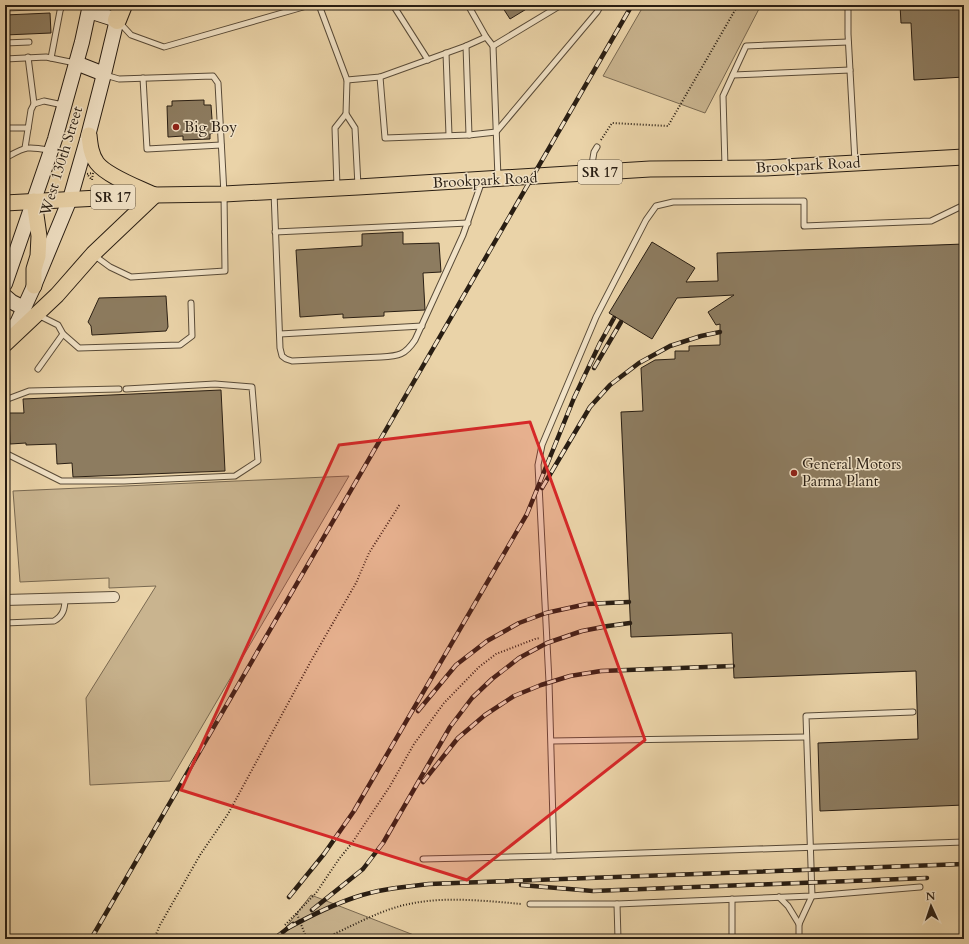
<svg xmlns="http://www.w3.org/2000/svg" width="969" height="944" font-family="Cardo,serif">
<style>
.green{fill:#c9b48f;stroke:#796951}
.building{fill:#8d7c60;stroke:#291e13}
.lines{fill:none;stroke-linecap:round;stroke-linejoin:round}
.service-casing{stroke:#594b38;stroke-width:7}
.minor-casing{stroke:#594b38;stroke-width:12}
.secondary-casing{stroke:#291e13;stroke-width:16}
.primary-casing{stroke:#291e13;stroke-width:17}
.motorway-casing{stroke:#291e13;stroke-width:20}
.path{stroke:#291e13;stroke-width:2;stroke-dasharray:1 2;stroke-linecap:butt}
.service{stroke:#f1e2c6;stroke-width:5}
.minor{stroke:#f1e2c6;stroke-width:10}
.secondary{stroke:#f1e2c6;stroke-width:14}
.primary{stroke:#ead3a8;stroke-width:15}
.motorway{stroke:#ead3a8;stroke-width:18}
.rail-casing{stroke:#291e13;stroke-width:4.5}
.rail{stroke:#f1e2c6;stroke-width:3;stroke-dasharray:9;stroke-linecap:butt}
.marked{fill:#d62828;fill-opacity:0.2;stroke:#d62828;stroke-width:3;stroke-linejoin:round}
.poi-dot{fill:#8f2418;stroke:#f1e2c6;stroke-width:1.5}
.labels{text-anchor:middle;stroke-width:3;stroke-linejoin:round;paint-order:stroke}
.shield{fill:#f1e2c6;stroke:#655949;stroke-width:1}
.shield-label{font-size:14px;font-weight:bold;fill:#291e13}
.poi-label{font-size:15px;fill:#291e13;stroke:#f1e2c6;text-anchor:start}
.street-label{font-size:15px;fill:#291e13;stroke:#f1e2c6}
</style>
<rect width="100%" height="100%" fill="#ead3a8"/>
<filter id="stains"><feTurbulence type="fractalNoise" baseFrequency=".005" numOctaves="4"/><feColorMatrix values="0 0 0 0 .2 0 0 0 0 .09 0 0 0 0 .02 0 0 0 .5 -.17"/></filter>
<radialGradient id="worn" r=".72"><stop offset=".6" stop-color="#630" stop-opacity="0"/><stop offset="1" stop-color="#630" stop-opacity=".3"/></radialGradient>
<g class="green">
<polygon points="644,5 761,5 705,113 603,76"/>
<polygon points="349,476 170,781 90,785 86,698 156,586 109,588 109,578 20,582 13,491"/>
<polygon points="311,895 424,939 277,939"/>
</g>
<g class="building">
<polygon points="501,5 533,5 510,19"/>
<polygon points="900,5 964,5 964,77 914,80 911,23 901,23"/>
<polygon points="50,13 51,33 5,35 5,15"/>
<polygon points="204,100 204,105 211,105 213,133 210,134 210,139 183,140 183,136 168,137 167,106 172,106 172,101"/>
<polygon points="403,232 403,244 439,243 441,272 423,273 425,310 384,312 384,316 343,318 343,314 300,317 296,250 362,246 362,234"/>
<polygon points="652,242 695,268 686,282 718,281 717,253 964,244 964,805 820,811 818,743 918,739 916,671 734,678 732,633 631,637 621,412 643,411 641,368 655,360 675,359 675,351 689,351 689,346 720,345 720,324 716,325 708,312 734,295 677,298 652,339 609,313"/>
<polygon points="166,296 168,327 166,331 92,335 91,326 88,322 99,298"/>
<polygon points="221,390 225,471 73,477 72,463 57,464 56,444 26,445 26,443 10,444 9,413 24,413 23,399"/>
</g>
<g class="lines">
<g class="service-casing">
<g id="service">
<polyline points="319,5 347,80 346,114 355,128 358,186"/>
<polyline points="393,5 428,60"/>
<polyline points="468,5 486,37"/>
<polyline points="848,5 848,34 855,162"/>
<polyline points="5,8 62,6 60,11 51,58"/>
<polyline points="119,22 131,35 164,47 310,5"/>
<polyline points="5,43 29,42"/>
<polyline points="466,46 469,135"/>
<polyline points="493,46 561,5"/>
<polyline points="446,53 449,135"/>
<polyline points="28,57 34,104"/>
<polyline points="5,59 46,57 75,63"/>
<polyline points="733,75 850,70"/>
<polyline points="380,77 385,138 469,135 496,132 597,12 601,5"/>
<polyline points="143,78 147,149 221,145"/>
<polyline points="347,80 380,77 466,46 486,37 493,46 498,178"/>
<polyline points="5,128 28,128"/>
<polyline points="25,148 31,110 34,104 44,101 63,105"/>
<path d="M5 158C26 147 25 146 49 150"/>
<polyline points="725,167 723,96 746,46 848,42"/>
<polyline points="591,170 594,152 597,147"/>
<polyline points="337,187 335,128 346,114"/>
<path d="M274 192 280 348 282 356 286 359 292 361 381 357C399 356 405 355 415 340L463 235 482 181"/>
<polyline points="964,205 931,221 804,226 804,201 673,202 656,206 646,220 596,317 542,445 538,465 549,682 554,856 964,842"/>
<polyline points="275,232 468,223"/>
<polyline points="95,256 110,267 131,277 225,271 224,194 218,83 213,76 119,79 105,75"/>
<polyline points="38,315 58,325 63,334 79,348 180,345 192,336 191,303"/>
<polyline points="280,334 422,326"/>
<polyline points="38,369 63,334"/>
<polyline points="5,400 29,391 119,389"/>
<polyline points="5,453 61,481 124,481 235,476 258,461 252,387 215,384 126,389"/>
<path d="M5 623 54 621C63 616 65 609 65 598"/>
<polyline points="552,741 806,737"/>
<polyline points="423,859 554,856"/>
<polyline points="779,897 788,906 799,924"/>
<polyline points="732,899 732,939"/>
<polyline points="530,904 617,904 812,896 920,887"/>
<polyline points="617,904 618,939"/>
<polyline points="799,939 799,924 812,896 806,716 913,712"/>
</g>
</g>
<g class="minor-casing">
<polyline id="minor" points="5,600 114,597"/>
</g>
<g class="secondary-casing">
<g id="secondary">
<polyline points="89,11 117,20"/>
<polyline points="76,63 104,74"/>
<polyline points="5,284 55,139 82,42 90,5"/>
<polyline points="5,296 12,302 24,308"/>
<polyline points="7,338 18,321 34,286 70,199 87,140 104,74 119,11"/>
</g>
</g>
<g class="primary-casing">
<g id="primary">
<path d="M89 135C90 145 91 155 97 163 107 176 137 187 152 194"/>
<polyline points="34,201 39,236 38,256 34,269 34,286"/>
<polyline points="5,203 155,195 224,194 358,187 650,169 765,168 964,157"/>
<polyline points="5,344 57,295 93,254 155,195"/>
</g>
</g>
<g class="motorway-casing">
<polyline id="motorway" points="117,20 123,5"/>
</g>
<g class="path">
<polyline points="601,140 612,123 668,126 738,5"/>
<polygon points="93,173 92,180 87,174"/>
<polyline points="297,914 306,937"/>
<polyline points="285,925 316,893 339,859 352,843 390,786 414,744 444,703 479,667 496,654 535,639 540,638"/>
<polyline points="154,939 160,925 200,855 228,814 311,661 356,583 369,553 400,504"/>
<path d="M323 939C351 927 379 910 409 904 446 896 485 901 522 904"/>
</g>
<use href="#service" class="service"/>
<use href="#minor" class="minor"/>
<use href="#secondary" class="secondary"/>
<use href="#primary" class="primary"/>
<use href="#motorway" class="motorway"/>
<g class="rail-casing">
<g id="rail">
<polyline points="594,368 621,322"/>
<polyline points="542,488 590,407 610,385 639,363 670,346 701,336 720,332"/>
<polyline points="418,711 456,665 487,641 519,623 546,613 587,604 629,602"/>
<polyline points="423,782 458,738 485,715 514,696 541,685 570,676 601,671 733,666"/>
<polyline points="521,885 593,891 927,878"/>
<polyline points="289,897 324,854 354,811 527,514 574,398 600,343 614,318"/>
<polyline points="312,910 363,869 383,843 450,727 472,698 492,679 519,658 547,643 582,631 608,626 630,623"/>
<path d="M288 928C310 916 332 905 356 897 379 889 404 887 429 884L964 864"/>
<polyline points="91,939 632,5"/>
<polyline points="274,939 293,924"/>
</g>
</g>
<use href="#rail" class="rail"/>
</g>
<path class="marked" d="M530 422 645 740 467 880 181 790 339 445Z"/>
<g class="poi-dot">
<circle cx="176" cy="127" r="4"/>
<circle cx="794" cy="473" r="4"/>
</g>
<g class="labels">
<g class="shield">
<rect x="578" y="160" width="44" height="24" rx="3"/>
<rect x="91" y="185" width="44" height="24" rx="3"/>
</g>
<g class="shield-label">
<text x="600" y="177">SR 17</text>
<text x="113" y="202">SR 17</text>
</g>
<g class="poi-label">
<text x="184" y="132">Big Boy</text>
<text x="802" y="469">General Motors<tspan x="802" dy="17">Parma Plant</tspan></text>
</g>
<g class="street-label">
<text transform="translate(61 161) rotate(-73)" y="5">West 130th Street</text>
<text transform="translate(808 165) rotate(-3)" y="5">Brookpark Road</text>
<text transform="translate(485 180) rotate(-3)" y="5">Brookpark Road</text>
</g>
</g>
<rect width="969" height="944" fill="none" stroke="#ead3a8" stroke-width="20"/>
<rect x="6" y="6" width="957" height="932" fill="none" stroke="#291e13" stroke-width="2"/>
<rect x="10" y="10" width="949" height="924" fill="none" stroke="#291e13"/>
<g transform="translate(931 906) rotate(357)" stroke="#f1e2c6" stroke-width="3" paint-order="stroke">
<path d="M0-3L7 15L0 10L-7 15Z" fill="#291e13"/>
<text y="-6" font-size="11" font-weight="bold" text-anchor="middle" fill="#291e13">N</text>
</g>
<rect width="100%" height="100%" filter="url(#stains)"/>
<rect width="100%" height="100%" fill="url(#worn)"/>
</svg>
